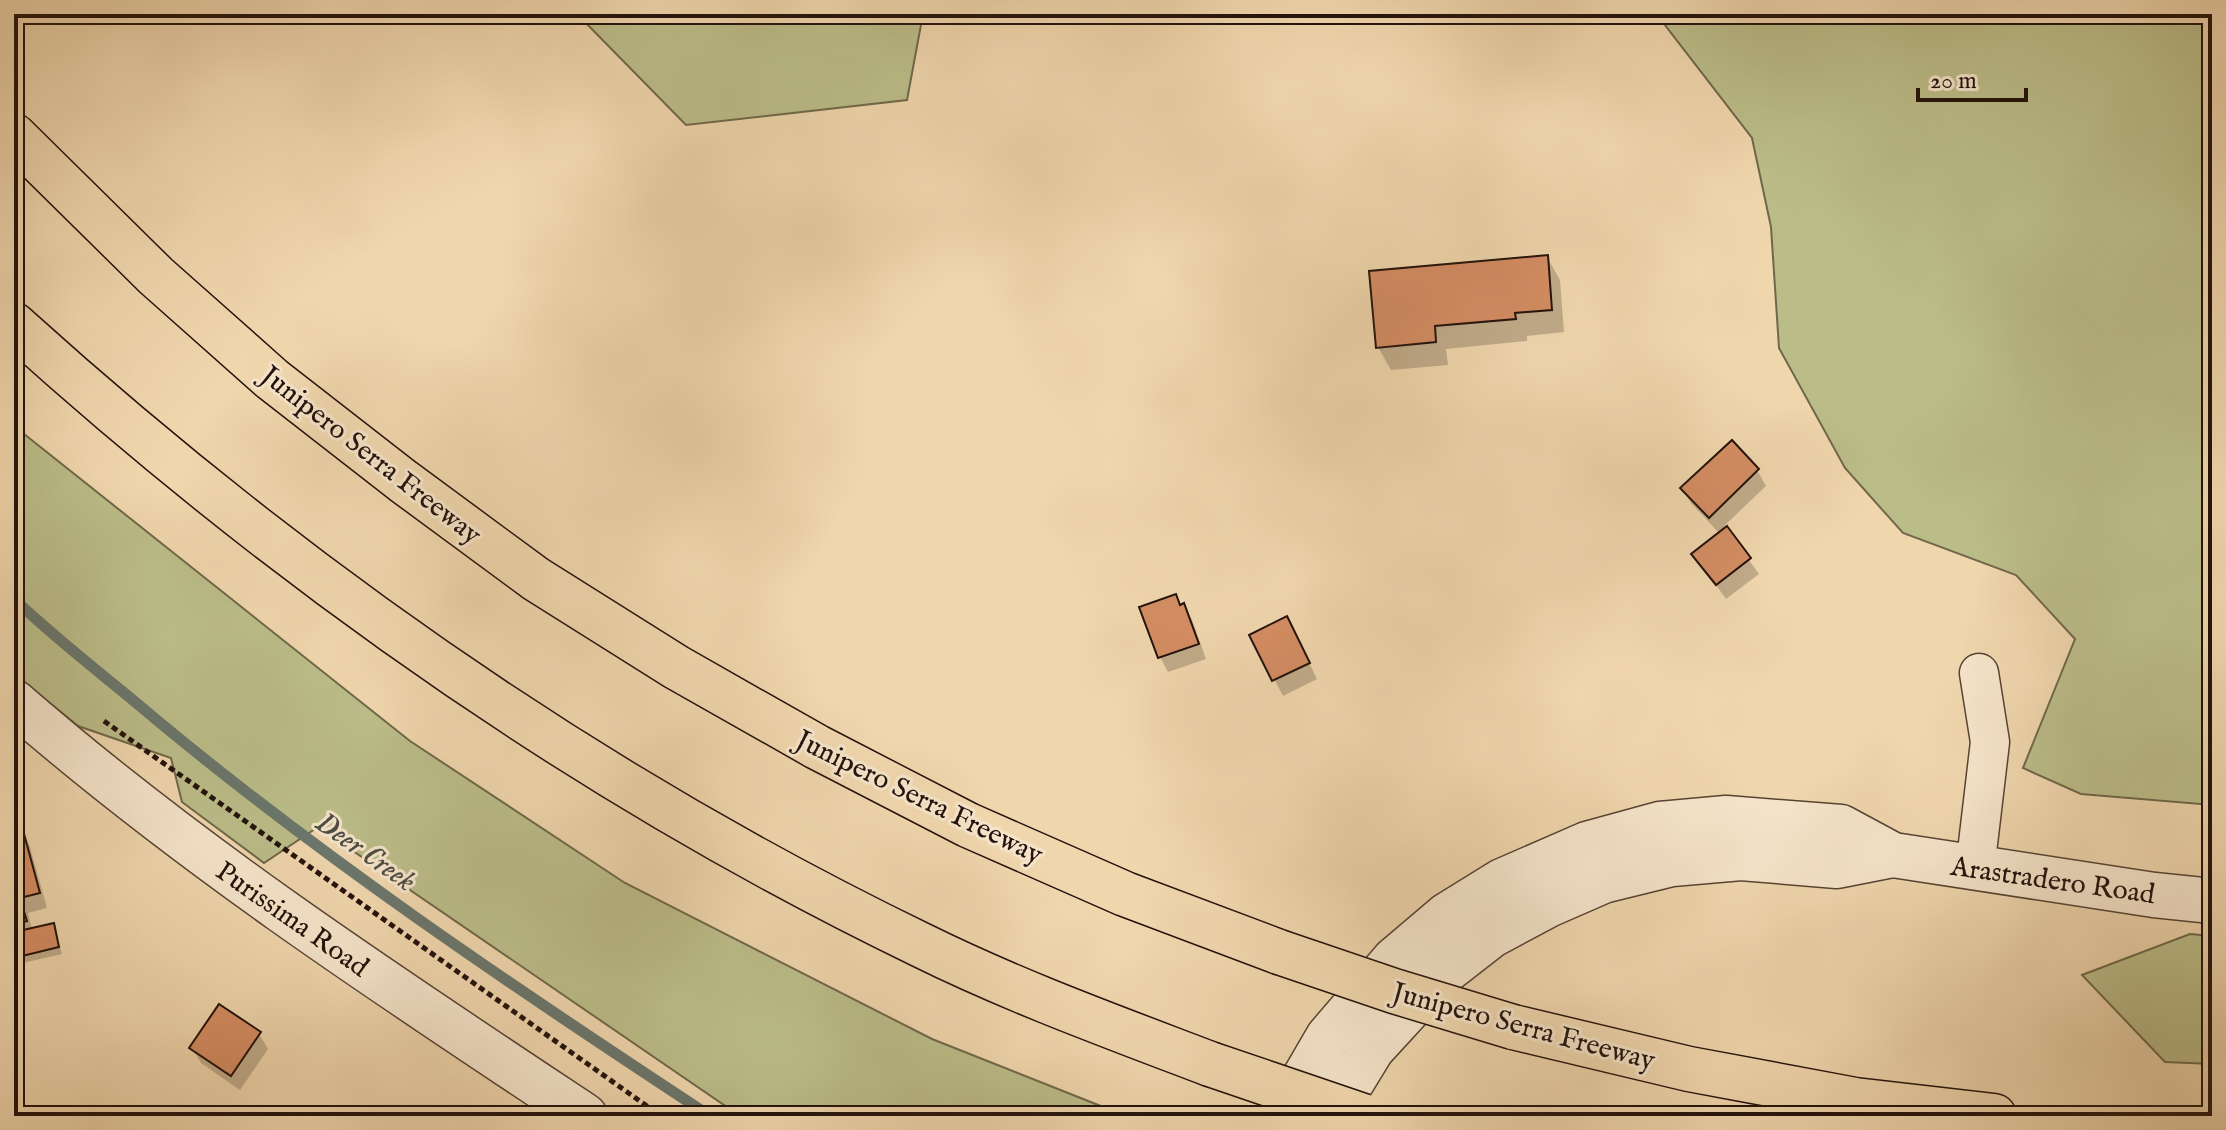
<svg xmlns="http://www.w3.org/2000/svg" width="2226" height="1130" font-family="'IM FELL English',serif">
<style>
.green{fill:#bbbd89;stroke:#6f684a;stroke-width:2}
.shadow{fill:#0003}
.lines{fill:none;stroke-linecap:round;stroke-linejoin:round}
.stream{stroke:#6a766c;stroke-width:11}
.building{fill:#d48d63;stroke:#23120c;stroke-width:2}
.minor-casing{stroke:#564334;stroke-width:41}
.tertiary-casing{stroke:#564334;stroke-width:47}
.motorway-casing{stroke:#23120c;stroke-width:47}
.path{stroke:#23120c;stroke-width:5;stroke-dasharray:6 4;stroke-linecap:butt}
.minor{stroke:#f5e4ca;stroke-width:38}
.tertiary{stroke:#f5e4ca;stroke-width:44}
.motorway{stroke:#f0d6ad;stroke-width:44}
.motorway-bridge-casing{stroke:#23120c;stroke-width:47;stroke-linecap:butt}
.motorway-bridge{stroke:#f0d6ad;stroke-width:44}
.labels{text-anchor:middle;stroke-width:6;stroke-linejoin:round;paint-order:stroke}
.street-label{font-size:28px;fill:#23120c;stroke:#f5e4ca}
.water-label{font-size:30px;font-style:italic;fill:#4d4c44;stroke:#f5e4ca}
</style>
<rect width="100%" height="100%" fill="#f0d6ad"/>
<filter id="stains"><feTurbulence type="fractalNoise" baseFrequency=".0025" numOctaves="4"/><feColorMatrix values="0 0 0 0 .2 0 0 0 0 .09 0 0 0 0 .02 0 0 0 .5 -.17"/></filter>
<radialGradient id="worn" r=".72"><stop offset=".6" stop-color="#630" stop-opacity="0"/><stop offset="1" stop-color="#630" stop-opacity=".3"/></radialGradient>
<g class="green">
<polygon points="577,14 923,14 907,100 686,125"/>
<polygon points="1687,14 2212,14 2212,805 2081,794 2023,768 2075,639 2016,575 1903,533 1845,468 1779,348 1771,227 1752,138 1665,25"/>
<polygon points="14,426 410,741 625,883 932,1039 1126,1116 740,1116 318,827 264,863 182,802 171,758 78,726 14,674"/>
<polygon points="2190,934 2212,936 2212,1064 2165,1062 2082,975"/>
</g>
<g class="shadow">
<polygon points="1547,257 1560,280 1564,332 1527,336 1527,341 1446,349 1448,365 1391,370 1378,347"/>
<polygon points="1757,470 1766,486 1724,526 1759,574 1726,599 1694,554 1720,534 1691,503 1682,488"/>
<polygon points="1183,605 1192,620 1206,659 1168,672 1160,657"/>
<polygon points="1295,634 1317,679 1283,696 1252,636"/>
<polygon points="22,832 30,847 47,908 28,913 32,930 53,925 62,954 14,965 14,834"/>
<polygon points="259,1034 268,1049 240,1090 201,1063 192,1048"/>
</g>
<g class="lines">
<path class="stream" d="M14 599C52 635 94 668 134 701 315 854 512 986 710 1116"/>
</g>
<g class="building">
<polygon points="1548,255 1552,310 1515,313 1516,319 1435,326 1436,342 1376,348 1369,271"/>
<polygon points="1732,440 1759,469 1709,518 1680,488"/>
<polygon points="1727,526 1751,558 1716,585 1691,554"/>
<polygon points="1176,594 1180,605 1184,603 1199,644 1158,658 1139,607"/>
<polygon points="1287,616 1310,663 1272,681 1249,635"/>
<polygon points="23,830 40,893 20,898 27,921 14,925 14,832"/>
<polygon points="54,923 59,947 14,958 14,932"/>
<polygon points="219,1004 261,1032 231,1076 189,1048"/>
</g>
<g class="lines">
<g class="minor-casing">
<polyline id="minor" points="1975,869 1990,742 1979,673"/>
</g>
<g class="tertiary-casing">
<g id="tertiary">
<path d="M14 702C192 857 389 986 585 1116"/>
<polyline points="1282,1116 1328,1037 1394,960 1447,915 1502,881 1587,844 1660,824 1726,818 1841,827 1893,855 2154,895 2212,901"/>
<polyline points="1331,1116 1372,1049 1438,977 1492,935 1548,905 1603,881 1672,864 1741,858 1837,866 1893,855"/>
</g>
</g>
<g class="motorway-casing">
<g id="motorway">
<polyline points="14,136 156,276 272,379 403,481 536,579 676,667 817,747 968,825 1125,894 1279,952"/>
<path d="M14 325C286 571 590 785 921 945 1014 991 1113 1027 1210 1064"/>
<polyline points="1513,1027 1689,1069 1855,1100 1994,1116"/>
</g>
</g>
<polyline class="path" points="104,721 661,1116"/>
<use href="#minor" class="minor"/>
<use href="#tertiary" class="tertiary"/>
<use href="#motorway" class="motorway"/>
<g class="motorway-bridge-casing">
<g id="motorway-bridge">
<polyline points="1279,952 1394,991 1513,1027"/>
<polyline points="1210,1064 1363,1116"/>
</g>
</g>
<use href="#motorway-bridge" class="motorway-bridge"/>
</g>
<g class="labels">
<g class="street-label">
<text transform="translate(372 454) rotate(38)" y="10">Junipero Serra Freeway</text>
<text transform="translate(920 796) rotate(26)" y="10">Junipero Serra Freeway</text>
<text transform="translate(2053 879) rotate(8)" y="10">Arastradero Road</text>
<text transform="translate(293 918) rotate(35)" y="10">Purissima Road</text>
<text transform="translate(1524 1025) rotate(15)" y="10">Junipero Serra Freeway</text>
</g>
<g class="water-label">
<text transform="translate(366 851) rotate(35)" y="10">Deer Creek</text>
</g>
</g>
<rect width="2226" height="1130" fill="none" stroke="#f0d6ad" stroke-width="48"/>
<rect x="16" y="16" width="2194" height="1098" fill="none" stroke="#23120c" stroke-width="4"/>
<rect x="24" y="24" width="2178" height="1082" fill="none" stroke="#23120c" stroke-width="2"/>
<path d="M1918 88v12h108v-12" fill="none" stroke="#23120c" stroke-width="4"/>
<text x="1930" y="88" font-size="24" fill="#23120c" stroke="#f5e4ca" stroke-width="6" paint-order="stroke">20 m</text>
<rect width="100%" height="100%" filter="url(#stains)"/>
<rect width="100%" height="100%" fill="url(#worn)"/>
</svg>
